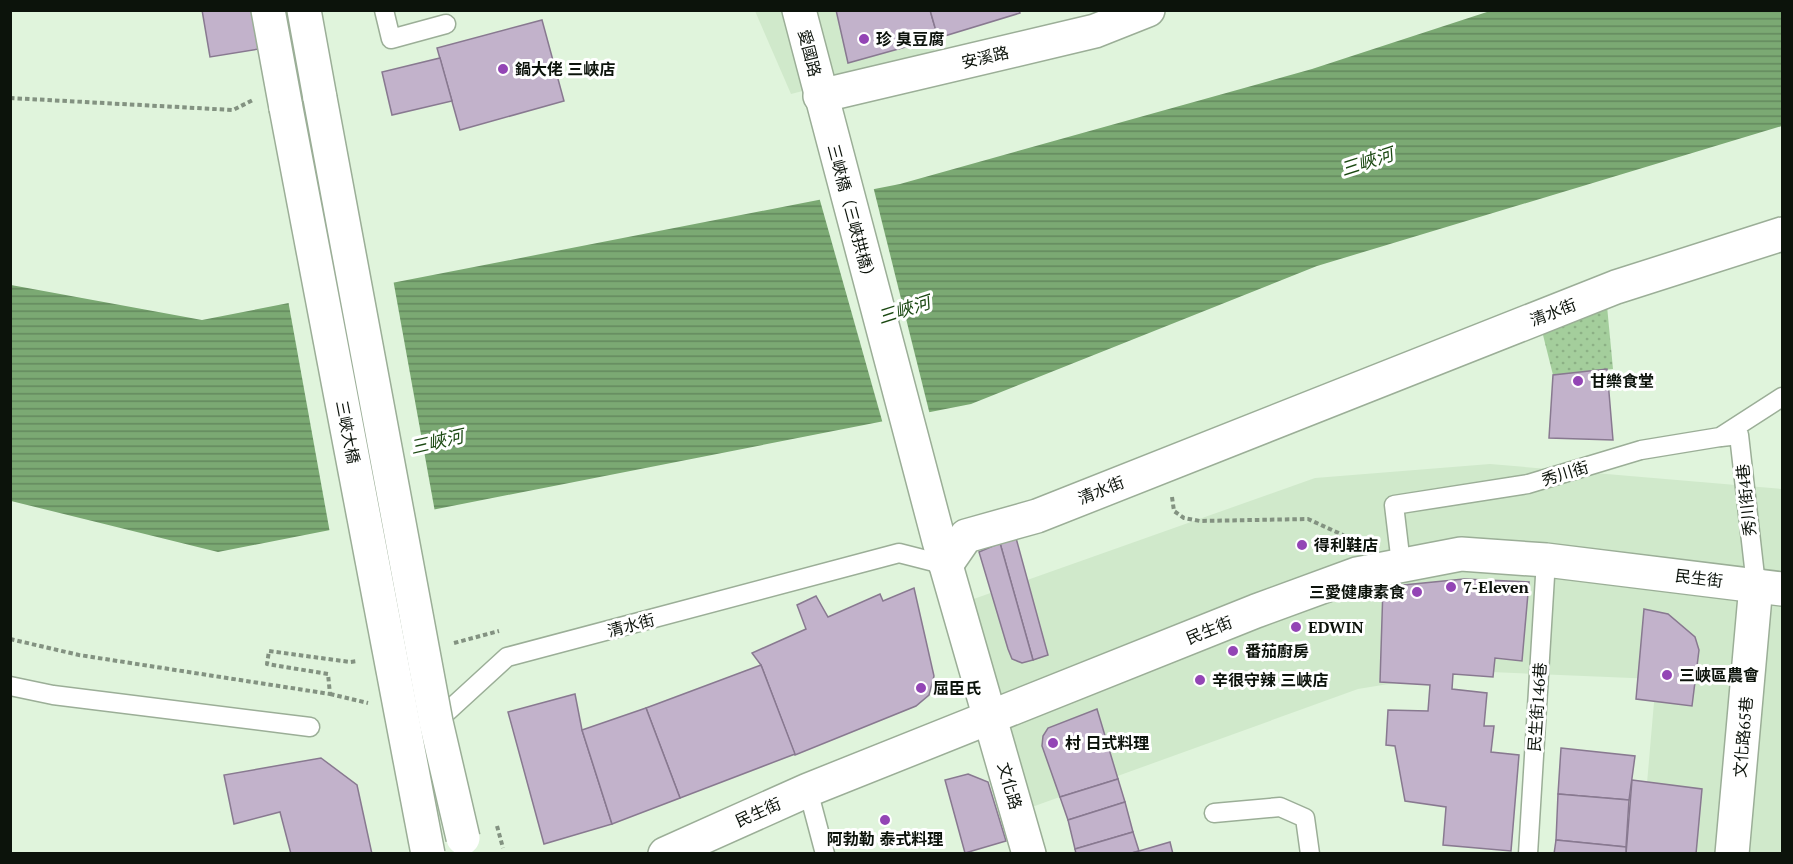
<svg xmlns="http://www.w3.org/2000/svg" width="1793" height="864" font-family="'PT Serif','Noto Sans TC',serif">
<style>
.built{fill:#d0e9cb}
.garden{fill:url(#garden-dots)}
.water{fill:url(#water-rules)}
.pier{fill:#e0f4dc}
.building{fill:#c2b2cb;stroke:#887990;stroke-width:1.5}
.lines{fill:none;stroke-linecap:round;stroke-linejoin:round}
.lane-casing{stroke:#9bae97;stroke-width:21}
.street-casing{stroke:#9bae97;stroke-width:36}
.secondary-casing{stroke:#9bae97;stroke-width:36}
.path{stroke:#839281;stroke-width:4;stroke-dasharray:4.5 3;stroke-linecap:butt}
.lane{stroke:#fff;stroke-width:18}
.street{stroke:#fff;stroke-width:33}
.secondary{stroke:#fff;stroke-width:33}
.secondary-bridge-casing{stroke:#9bae97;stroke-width:36;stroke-linecap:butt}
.secondary-bridge{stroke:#fff;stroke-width:33}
.poi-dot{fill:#9345b5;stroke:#fff;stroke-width:2}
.labels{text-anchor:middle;stroke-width:6;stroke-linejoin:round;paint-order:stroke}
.poi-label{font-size:16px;font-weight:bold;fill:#0c130b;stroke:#fff;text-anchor:start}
.street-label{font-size:16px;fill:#0c130b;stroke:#fff}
.water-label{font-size:18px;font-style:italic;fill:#1b4912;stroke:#fff}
</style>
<defs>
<pattern id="garden-dots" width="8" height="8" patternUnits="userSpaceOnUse" patternTransform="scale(1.5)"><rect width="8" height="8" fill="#a4ce9c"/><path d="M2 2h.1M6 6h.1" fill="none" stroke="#8cb085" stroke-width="1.8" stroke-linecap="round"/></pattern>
<pattern id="water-rules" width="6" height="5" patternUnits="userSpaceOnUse" patternTransform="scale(1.5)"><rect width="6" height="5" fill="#7ba973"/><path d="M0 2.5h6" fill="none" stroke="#63885d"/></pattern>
</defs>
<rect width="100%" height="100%" fill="#e0f4dc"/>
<g class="built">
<polygon points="755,11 923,11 936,57 791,94"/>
<polygon points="1490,464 1782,489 1782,853 1641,853 1656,679 1468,671 1358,689 1032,807 968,601 1315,478"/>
</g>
<polygon class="garden" points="1607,306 1613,369 1553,375 1542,331"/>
<polygon class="water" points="1490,11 1782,11 1782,126 1317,266 971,404 218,552 11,501 11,285 202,320 900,184 1312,69"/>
<g class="pier">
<polygon points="873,186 930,415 883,424 819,197"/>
<polygon points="393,279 435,512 330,533 288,300"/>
</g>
<g class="building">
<polygon points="202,10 252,10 259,49 210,57"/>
<polygon points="836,10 930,10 938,38 848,63"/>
<polygon points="930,10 1019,10 1020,13 938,38"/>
<polygon points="542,20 564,101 460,130 437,48"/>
<polygon points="440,58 452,101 392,115 382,72"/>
<polygon points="1607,369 1613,440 1549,438 1553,375"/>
<polygon points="1016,538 1048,655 1033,660 1000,543"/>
<polygon points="1000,543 1033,660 1022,663 1012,659 1008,649 979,552"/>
<polygon points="1464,579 1529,582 1522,661 1495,658 1493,677 1453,674 1452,689 1487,693 1484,726 1494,726 1491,752 1519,755 1511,851 1443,845 1446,807 1405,801 1395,746 1386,745 1388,710 1428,711 1430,685 1380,682 1383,587"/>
<polygon points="914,588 934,676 929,695 916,706 795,755 761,665 752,653 806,629 797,605 816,596 828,617 880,594 883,601"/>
<polygon points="1644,609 1668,614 1695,637 1699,650 1692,706 1636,699"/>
<polygon points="761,665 795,754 680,798 646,708"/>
<polygon points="575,694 582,730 612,824 544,844 508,712"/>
<polygon points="646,708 680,798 612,824 582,730"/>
<polygon points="1097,709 1118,779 1060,797 1042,746 1043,736 1048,728"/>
<polygon points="1561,748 1635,756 1629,800 1558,794"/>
<polygon points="321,758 357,785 372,854 291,854 280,812 234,824 224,775"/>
<polygon points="968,774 988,782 1006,841 965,853 945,780"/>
<polygon points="1118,779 1125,802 1068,820 1060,797"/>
<polygon points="1632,780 1702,789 1696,854 1626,854"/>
<polygon points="1558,794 1629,800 1626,847 1556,840"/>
<polygon points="1125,802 1133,832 1075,849 1068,820"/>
<polygon points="1133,832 1139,851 1128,854 1076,854 1075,849"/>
<polygon points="1556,840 1626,847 1626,854 1554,854"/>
<polygon points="1170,842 1173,854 1128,854 1139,851"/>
</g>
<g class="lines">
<g class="lane-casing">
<g id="lane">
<polyline points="384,10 391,39 446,24"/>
<polyline points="1721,437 1739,435 1756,585"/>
<polyline points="1401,564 1394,505 1528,484 1641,450 1720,437 1782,397"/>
<polyline points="10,686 53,695 310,727"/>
<polyline points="436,722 507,657 899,553 946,565"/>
<polyline points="808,790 825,854"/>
<polyline points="1214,813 1280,807 1305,818 1310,854"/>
<polyline points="1528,854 1546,560"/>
</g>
</g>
<g class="street-casing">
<g id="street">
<polyline points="799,10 939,541 1029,854"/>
<polyline points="820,96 1095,31 1148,10"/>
<polyline points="946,565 966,536 1037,516 1616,287 1782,234"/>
<polyline points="1732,854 1756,585"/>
</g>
</g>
<g class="secondary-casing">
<g id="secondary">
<polyline points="268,10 286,108"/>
<polyline points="304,10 320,98"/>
<polyline points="665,854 808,790 1256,611 1357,574 1461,554 1546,560 1782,589"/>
</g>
</g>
<g class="path">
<polyline points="10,98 233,110 253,100"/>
<polyline points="1172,497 1174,511 1184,518 1200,521 1308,519 1343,535 1347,545"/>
<polyline points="10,639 79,655 330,694 328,674 267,664 269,651 350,662 358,661"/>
<polyline points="454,643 499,631"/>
<polyline points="330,694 368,703"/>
<polyline points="497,826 503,848"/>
</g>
<use href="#lane" class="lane"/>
<use href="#street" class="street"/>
<use href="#secondary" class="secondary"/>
<g class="secondary-bridge-casing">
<g id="secondary-bridge">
<polyline points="320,98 436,722 463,838"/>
<polyline points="286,108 428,854"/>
</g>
</g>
<use href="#secondary-bridge" class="secondary-bridge"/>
</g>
<g class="poi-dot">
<circle cx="864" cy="39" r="6"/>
<circle cx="503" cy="69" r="6"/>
<circle cx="1578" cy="381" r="6"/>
<circle cx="1302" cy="545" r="6"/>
<circle cx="1451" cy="587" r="6"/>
<circle cx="1417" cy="592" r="6"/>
<circle cx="1296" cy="627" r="6"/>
<circle cx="1233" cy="651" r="6"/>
<circle cx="1667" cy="675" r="6"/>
<circle cx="1200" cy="680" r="6"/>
<circle cx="921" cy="688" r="6"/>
<circle cx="1053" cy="743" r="6"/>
<circle cx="885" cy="820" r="6"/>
</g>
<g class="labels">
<g class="poi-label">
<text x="876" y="45">珍 臭豆腐</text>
<text x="515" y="75">鍋大佬 三峽店</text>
<text x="1590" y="387">甘樂食堂</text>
<text x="1314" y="551">得利鞋店</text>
<text x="1463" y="593">7-Eleven</text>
<text x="1405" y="598" text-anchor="end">三愛健康素食</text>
<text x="1308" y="633">EDWIN</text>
<text x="1245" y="657">番茄廚房</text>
<text x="1679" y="681">三峽區農會</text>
<text x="1212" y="686">辛很守辣 三峽店</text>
<text x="933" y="694">屈臣氏</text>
<text x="1065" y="749">村 日式料理</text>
<text x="885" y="845" text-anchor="middle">阿勃勒 泰式料理</text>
</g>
<g class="street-label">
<text transform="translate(810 53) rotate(76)" y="6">愛國路</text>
<text transform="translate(985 57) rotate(-13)" y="6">安溪路</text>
<text transform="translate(852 214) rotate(75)" y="6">三峽橋（三峽拱橋）</text>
<text transform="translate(1553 312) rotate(-21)" y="6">清水街</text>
<text transform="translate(348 432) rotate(79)" y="6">三峽大橋</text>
<text transform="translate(1565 473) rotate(-17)" y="6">秀川街</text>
<text transform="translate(1101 490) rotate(-22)" y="6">清水街</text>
<text transform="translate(1746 500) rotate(-96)" y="6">秀川街4巷</text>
<text transform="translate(1699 578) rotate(7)" y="6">民生街</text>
<text transform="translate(631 625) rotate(-15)" y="6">清水街</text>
<text transform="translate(1209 630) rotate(-22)" y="6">民生街</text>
<text transform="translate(1537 707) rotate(-86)" y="6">民生街146巷</text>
<text transform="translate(1743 737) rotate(-85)" y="6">文化路65巷</text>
<text transform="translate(1010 786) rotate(74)" y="6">文化路</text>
<text transform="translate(758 812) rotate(-24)" y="6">民生街</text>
</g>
<g class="water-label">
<text transform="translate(1367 162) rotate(-18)" y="6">三峽河</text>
<text transform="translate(904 310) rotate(-18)" y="6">三峽河</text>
<text transform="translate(437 442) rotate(-13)" y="6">三峽河</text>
</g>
</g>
<rect width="1793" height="864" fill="none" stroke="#0c130b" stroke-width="24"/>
</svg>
